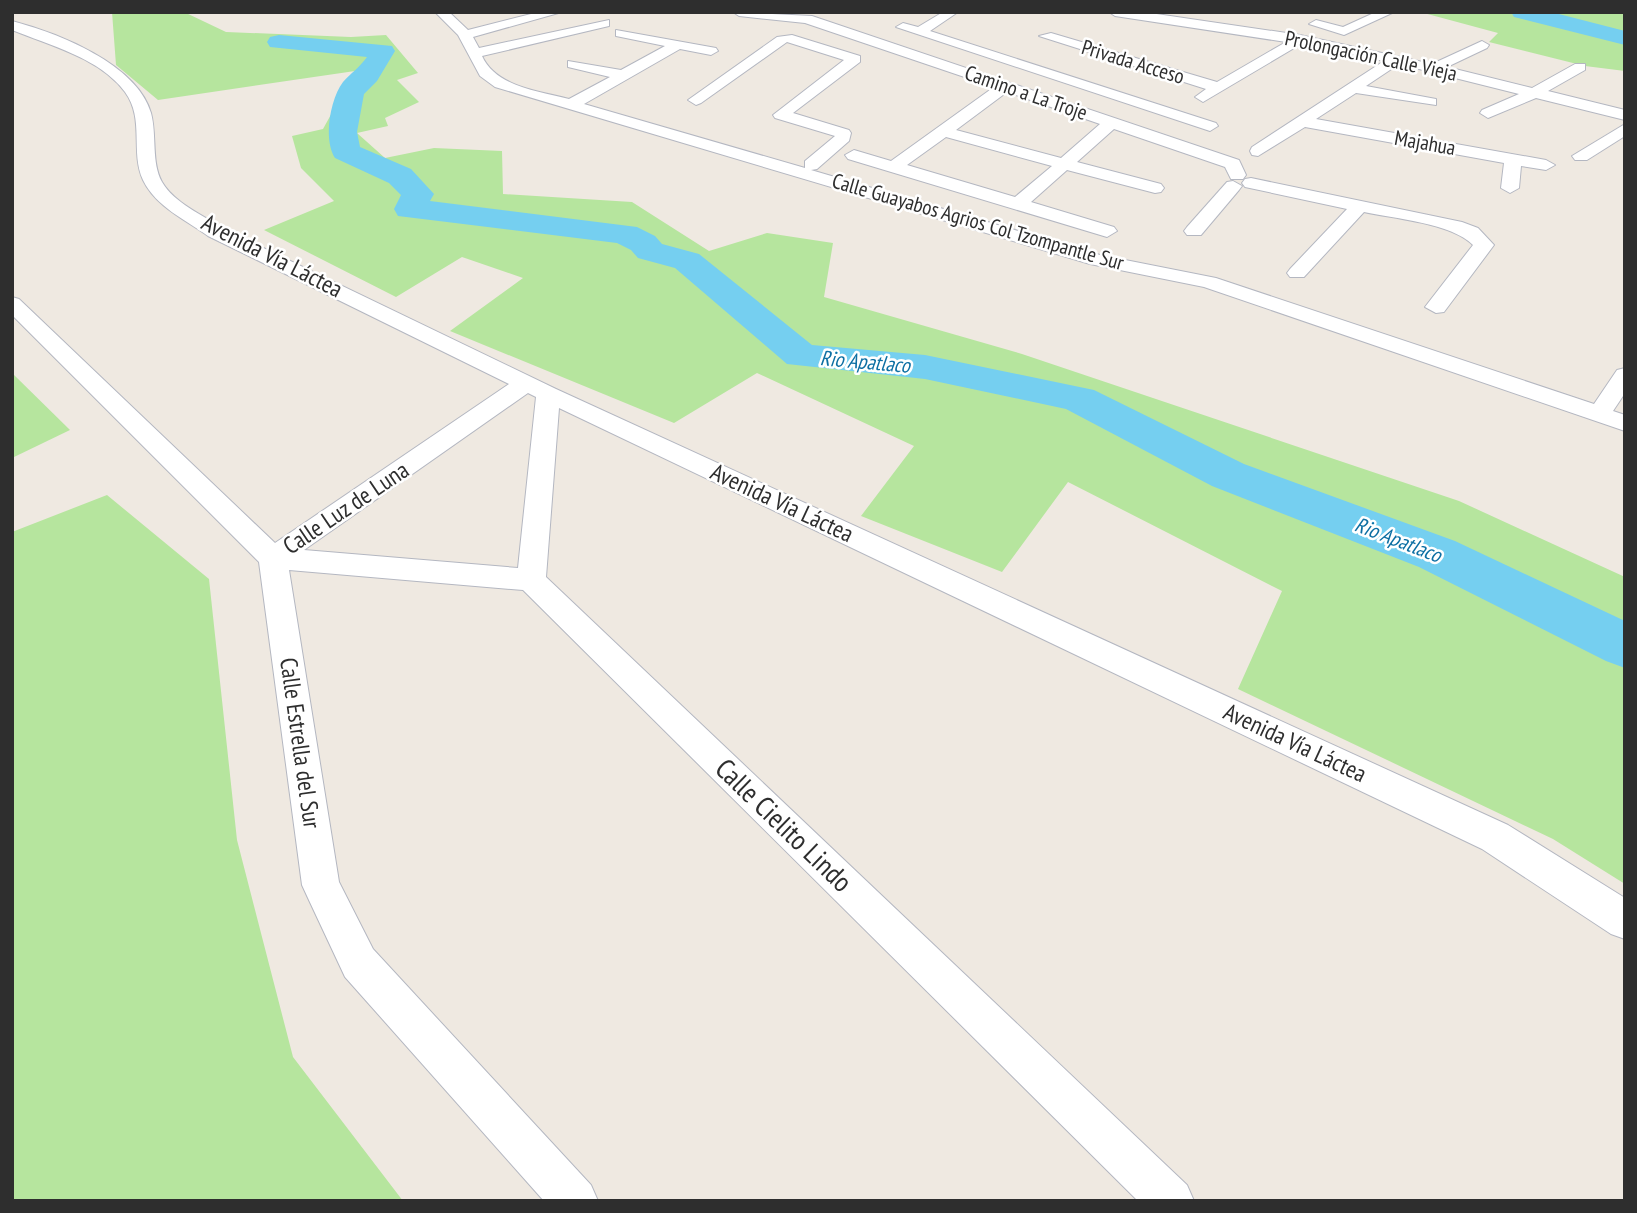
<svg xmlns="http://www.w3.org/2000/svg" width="1637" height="1213" font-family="'PT Sans Narrow',sans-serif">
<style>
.green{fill:#b6e59e}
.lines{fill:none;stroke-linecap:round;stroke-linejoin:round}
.river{fill:#75cff0;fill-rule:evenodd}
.minor-casing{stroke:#b4b7c1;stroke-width:2}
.minor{fill:#fff;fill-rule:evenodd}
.labels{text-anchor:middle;stroke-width:5;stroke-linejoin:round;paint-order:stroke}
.far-street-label{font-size:21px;fill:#2e2e2e;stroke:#fff}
.far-water-label{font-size:21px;font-style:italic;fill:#0d6fa3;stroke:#fff}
.street-label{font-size:24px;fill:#2e2e2e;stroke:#fff}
.near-street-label{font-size:28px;fill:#2e2e2e;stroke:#fff}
</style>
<rect width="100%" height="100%" fill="#efe9e1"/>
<g class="green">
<polygon points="112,12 184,12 226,32 351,37 386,35 418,73 397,80 419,102 385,118 388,126 357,133 385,158 434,148 502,151 503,194 632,202 709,251 767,233 833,243 824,297 1022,354 1459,501 1625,577 1625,884 1553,839 1238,689 1282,591 1068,482 1002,572 861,516 914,446 757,373 674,423 450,331 523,278 462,257 396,297 264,230 334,201 301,168 292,136 323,129 355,71 158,100 116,65"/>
<polygon points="1420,12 1625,12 1625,71 1585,66 1489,42 1498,33"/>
<polygon points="12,373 70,430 12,458"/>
<polygon points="107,495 209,579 237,840 293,1057 403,1201 12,1201 12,532"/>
</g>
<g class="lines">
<g class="river">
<polygon points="1511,12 1551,12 1625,31 1625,45 1514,17"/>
<path d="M279 35 392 46 395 51 377 81 364 94 357 132 360 147 411 169 434 194 430 201 637 227 655 236 662 244 699 254 812 345 925 355 1094 390 1244 464 1455 541 1625 621V668L1606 661 1419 567 1212 486 1066 409 925 379 787 364 675 268 638 258 631 250 617 243 398 216 394 209 401 195 389 183 335 158C323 140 330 99 343 82 351 73 360 67 367 57L270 47 267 42 270 37Z"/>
</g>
<g class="minor-casing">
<g id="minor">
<path d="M435 12H449L468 30 539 12H562L473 37 479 48 609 20V26L482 56C496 87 539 91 569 99L610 77 568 67V61L621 70 665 46 616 36V30L716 48 718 51 711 55 680 49 584 104 805 168V161L835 136 775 118 773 115 844 60 787 42 701 103 696 105 688 100 777 37 792 35 860 56V62L793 113 849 130 851 133 849 141 817 169 811 170 1100 255 1216 278 1594 404 1617 370 1625 368V393L1613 411 1625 415V431L1204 287 1090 264 495 87 480 76 458 35Z"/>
<path d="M733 12 812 16 1239 160 1246 175 1243 179H1231L1225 167 1114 129 1077 162 1161 184 1164 188 1161 192 1155 193 1067 170 1031 202 1114 227 1117 231 1107 237 848 159 845 155 854 150 891 161 994 87 805 23 739 16ZM1007 92 1100 124 1061 158 956 130ZM946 137 1052 166 1015 197 907 165Z"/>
<polygon points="943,12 958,12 930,31 1216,123 1218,126 1210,131 1204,129 896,27 903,23 918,27"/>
<polygon points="1109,12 1143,12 1300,35 1432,64 1482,41 1489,45 1487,48 1447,67 1532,88 1575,64 1585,64 1585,70 1548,91 1625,110 1625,120 1536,98 1488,118 1480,113 1482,110 1519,94 1399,64 1366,86 1436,99 1436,105 1356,93 1316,119 1546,160 1555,165 1546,170 1521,166 1519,188 1510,193 1501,188 1504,163 1305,127 1258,156 1252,155 1250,151 1252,147 1384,61 1301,44 1203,102 1195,97 1206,89 1039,36 1051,33 1217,82 1286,42 1115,16"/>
<polygon points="1376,12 1392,13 1344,35 1309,24 1316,20 1343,27"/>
<path d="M12 21C58 33 137 64 151 113 157 135 151 162 162 182 174 203 203 215 222 228L556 389 1508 825 1625 898V939L1611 934 1482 849 559 408 546 577 1187 1185 1194 1201H1138L523 590 289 570 339 882 373 949 591 1185 598 1201H544L345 977 308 898 302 885 259 562 12 315V297L19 299 275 543 509 384 208 236C186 220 156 207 143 180 130 152 145 119 125 92 100 58 49 45 12 30ZM528 393 536 397 518 568 304 550Z"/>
<polygon points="1625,124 1625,136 1587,160 1575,160 1572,156"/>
<path d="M1251 178 1462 222 1478 228 1494 245 1444 312 1436 313 1425 307 1473 245C1451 223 1396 219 1364 212L1304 277H1290L1287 273 1290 269 1347 209 1245 187 1242 183 1245 179Z"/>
<polygon points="1233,181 1242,186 1239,190 1201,235 1187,235 1184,231 1187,227 1227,182"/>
</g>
</g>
<use href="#minor" class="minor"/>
</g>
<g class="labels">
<g class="far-street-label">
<text transform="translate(1371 56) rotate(12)" y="7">Prolongación Calle Vieja</text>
<text transform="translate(1133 62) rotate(17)" y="7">Privada Acceso</text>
<text transform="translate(1026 93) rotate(19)" y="7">Camino a La Troje</text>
<text transform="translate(1425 143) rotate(10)" y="7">Majahua</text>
<text transform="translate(978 222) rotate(16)" y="7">Calle Guayabos Agrios Col Tzompantle Sur</text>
</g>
<g class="far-water-label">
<text transform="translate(865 362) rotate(5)" y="7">Rio Apatlaco</text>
<text transform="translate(1398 540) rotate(21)" y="7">Rio Apatlaco</text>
</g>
<g class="street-label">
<text transform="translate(272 256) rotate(27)" y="8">Avenida Vía Láctea</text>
<text transform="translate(782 503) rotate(25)" y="8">Avenida Vía Láctea</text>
<text transform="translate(346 508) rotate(-34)" y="8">Calle Luz de Luna</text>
<text transform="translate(300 743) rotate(82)" y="8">Calle Estrella del Sur</text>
<text transform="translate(1295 743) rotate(25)" y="8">Avenida Vía Láctea</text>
</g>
<g class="near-street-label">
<text transform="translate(784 825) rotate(44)" y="10">Calle Cielito Lindo</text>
</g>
</g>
<rect width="1637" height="1213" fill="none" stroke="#2e2e2e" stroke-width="28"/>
</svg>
